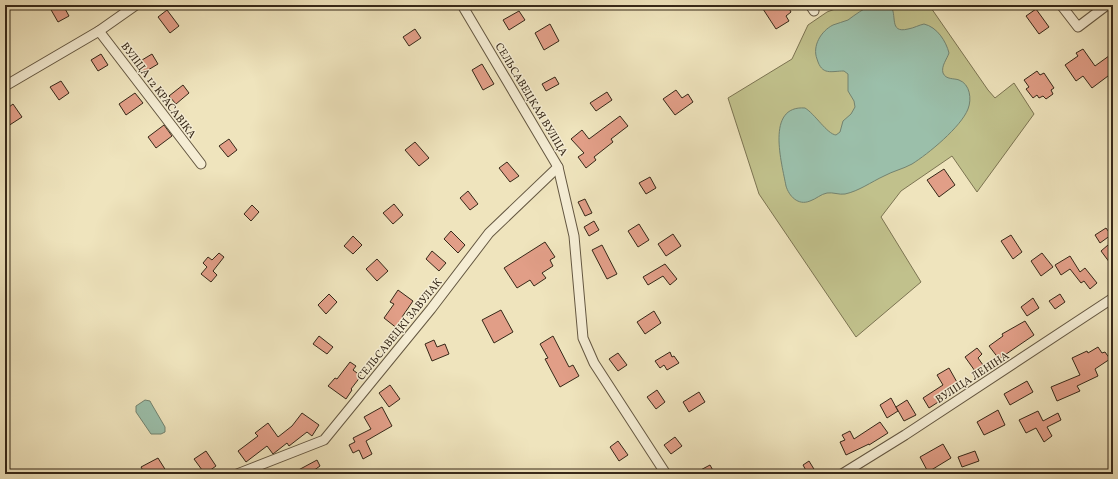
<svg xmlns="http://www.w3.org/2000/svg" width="1118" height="479" font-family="Vollkorn,serif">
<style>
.green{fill:#c1c18c;stroke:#7c7452}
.water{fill:#9bbfaa;stroke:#738370}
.building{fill:#e19e87;stroke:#362818}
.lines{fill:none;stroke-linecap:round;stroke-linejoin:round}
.minor-casing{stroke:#645741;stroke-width:11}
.minor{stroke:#f5edd4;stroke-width:9}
.labels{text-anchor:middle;stroke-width:3;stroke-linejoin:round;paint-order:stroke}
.street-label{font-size:11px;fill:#362818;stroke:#f5edd4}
</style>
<rect width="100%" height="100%" fill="#efe4bd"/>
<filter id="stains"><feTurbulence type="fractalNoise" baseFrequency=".005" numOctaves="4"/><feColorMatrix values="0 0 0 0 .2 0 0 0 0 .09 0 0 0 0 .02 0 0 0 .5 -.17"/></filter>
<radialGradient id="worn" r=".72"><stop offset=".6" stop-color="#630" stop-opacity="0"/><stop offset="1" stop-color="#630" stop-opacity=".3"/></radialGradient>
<polygon class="green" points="846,5 929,5 988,90 995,98 1014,83 1034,114 977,192 952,156 901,191 881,217 921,282 856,337 759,194 728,98 792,59 808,25 827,12"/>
<g class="water">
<path d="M872 5H890C898 14 888 34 908 29 914 28 919 25 924 24 937 27 946 41 949 53 947 59 941 66 943 73 946 80 954 78 959 80 970 84 972 99 968 109 961 127 928 154 912 164 903 169 893 171 884 176 871 182 859 191 845 194 839 195 833 192 827 193 821 194 816 199 810 201 798 206 789 196 786 186 782 164 765 105 805 108 815 114 827 134 836 135L840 132 843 121 851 114 855 107 854 101 848 91V74L844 71C831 71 822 76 817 59 812 46 821 31 833 25 838 23 843 22 848 20 856 14 863 9 872 5Z"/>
<polygon points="145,400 150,401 151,403 165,427 165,432 161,434 151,434 136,412 136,406"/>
</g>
<g class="building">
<polygon points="55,5 63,5 69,16 58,22 50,8"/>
<polygon points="769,5 787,5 791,12 786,16 789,21 776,29 763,9"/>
<polygon points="1036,9 1049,27 1039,34 1026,16"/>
<polygon points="167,10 179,26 170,33 158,17"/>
<polygon points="519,11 525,20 509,30 503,20"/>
<polygon points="550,24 559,41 544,50 535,33"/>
<polygon points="415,29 421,38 409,46 403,37"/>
<polygon points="1083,49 1095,66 1113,53 1113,83 1108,76 1092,88 1083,76 1076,81 1065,65 1078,56 1076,53"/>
<polygon points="101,54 108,65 98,71 91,60"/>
<polygon points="152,54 158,64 143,73 137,63"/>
<polygon points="482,64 494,84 483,90 472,70"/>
<polygon points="1037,71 1040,75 1044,73 1054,88 1051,90 1053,94 1046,99 1043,96 1039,98 1037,95 1033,98 1026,89 1029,87 1024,80"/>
<polygon points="555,77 559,84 546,91 542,84"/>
<polygon points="61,81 69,93 59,100 50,87"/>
<polygon points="183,85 189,93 176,104 169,96"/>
<polygon points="676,90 682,98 688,94 693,102 675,115 663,99"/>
<polygon points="607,92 612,100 596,111 590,103"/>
<polygon points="135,93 143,103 126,115 119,104"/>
<polygon points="13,104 22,117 5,128 5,110"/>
<polygon points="620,116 628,126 611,139 613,142 594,157 596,160 586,168 578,157 584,153 571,139 582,130 589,139"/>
<polygon points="164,125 172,136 156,148 148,137"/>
<polygon points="229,139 237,150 228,157 219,146"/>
<polygon points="415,142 429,158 419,166 405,150"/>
<polygon points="507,162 519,176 510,182 499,168"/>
<polygon points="944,169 955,185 939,197 927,180"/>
<polygon points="650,177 656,188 646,194 639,183"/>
<polygon points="468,191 478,204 470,210 460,198"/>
<polygon points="585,199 592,213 585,216 578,202"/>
<polygon points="394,204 403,215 393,224 383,213"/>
<polygon points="252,205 259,212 251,221 244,214"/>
<polygon points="594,221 599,230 589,236 584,227"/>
<polygon points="639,224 649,240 638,247 628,231"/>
<polygon points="1106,228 1111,235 1100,243 1095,235"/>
<polygon points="451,231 465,245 458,253 444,239"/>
<polygon points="673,234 681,246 666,256 658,244"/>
<polygon points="1011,235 1022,252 1013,259 1001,241"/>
<polygon points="353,236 362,245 353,254 344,246"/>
<polygon points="545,242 555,257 550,260 553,266 542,273 546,278 534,286 530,280 517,288 504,268"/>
<polygon points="602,245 617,274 607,279 592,250"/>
<polygon points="1108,245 1113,252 1113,267 1101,251"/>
<polygon points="432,251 446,263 439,271 426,259"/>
<polygon points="219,253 224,257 213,271 217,275 211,282 201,274 207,267 203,263 208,257 212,260"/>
<polygon points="1042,253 1053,267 1041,276 1031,261"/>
<polygon points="1070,256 1080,272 1085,268 1097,283 1090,289 1084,281 1081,283 1070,269 1061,275 1055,265"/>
<polygon points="377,259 388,271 377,281 366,269"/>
<polygon points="665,264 677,279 670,285 663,276 648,285 643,277"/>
<polygon points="398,290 413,301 402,317 405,319 398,329 384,318 394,304 390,302"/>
<polygon points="329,294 337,302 326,314 318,305"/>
<polygon points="1060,294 1065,302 1055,309 1049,301"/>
<polygon points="1033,298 1039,308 1027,316 1021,307"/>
<polygon points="501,310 513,332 494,343 482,320"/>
<polygon points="654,311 661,323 645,334 637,322"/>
<polygon points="1025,321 1034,335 999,359 989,346 1003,336 1002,334"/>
<polygon points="319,336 333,347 327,354 313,344"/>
<polygon points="553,336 569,367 573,365 579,376 560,387 545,359 548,358 540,344"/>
<polygon points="434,340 437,347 445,344 449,354 432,361 425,344"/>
<polygon points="1098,347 1102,353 1105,352 1110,359 1095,369 1098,376 1077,386 1080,391 1057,401 1051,387 1080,375 1072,358 1087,351 1088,353"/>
<polygon points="977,348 982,354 978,358 983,365 975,371 965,357"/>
<polygon points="670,352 672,357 674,356 679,363 667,370 664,365 660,368 655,361"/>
<polygon points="618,353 627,365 618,371 609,359"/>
<polygon points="350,362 356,366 353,370 361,376 351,389 352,390 346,399 328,386 335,378 337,379"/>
<polygon points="949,368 958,384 940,395 943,399 929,408 923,398 943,385 937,375"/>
<polygon points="1027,381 1033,392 1010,405 1004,394"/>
<polygon points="390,385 400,399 389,407 379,393"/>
<polygon points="657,390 665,402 656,409 647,397"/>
<polygon points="699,392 705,402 689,412 683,402"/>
<polygon points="891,398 898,411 887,418 880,405"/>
<polygon points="907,400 916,415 904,421 896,407"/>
<polygon points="382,407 392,426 366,441 372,454 363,459 359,450 353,453 349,445 355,442 353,438 371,429 364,417"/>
<polygon points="998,410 1005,425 984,435 977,422"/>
<polygon points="1038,411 1043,421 1058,413 1061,420 1047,427 1052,436 1044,442 1036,428 1026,433 1019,420"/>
<polygon points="302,413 319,425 312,436 307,432 289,446 287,443 273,454 267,446 246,462 238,451 258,436 255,433 268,423 278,437 292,426"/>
<polygon points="880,422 888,433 869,445 869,444 846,455 840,442 845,440 842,435 850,431 854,439"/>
<polygon points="675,437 682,446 671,454 664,445"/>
<polygon points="618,441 628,455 619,461 610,447"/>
<polygon points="943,444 951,458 928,472 920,457"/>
<polygon points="206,451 216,466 205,474 194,459"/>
<polygon points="975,451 979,461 962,467 958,457"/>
<polygon points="158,458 168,474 145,474 141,467"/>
<polygon points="317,460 320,466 313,471 315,474 291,474"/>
<polygon points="809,461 817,474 808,474 803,465"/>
<polygon points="710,465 715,474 693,474"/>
</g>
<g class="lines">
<g class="minor-casing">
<g id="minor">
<polyline points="462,5 558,167 574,236 583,338 594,363 666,474"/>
<polyline points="810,5 814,11"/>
<polyline points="1061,5 1078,27 1107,5"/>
<polyline points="99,31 201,164"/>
<polyline points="5,86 99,31 136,5"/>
<polyline points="237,474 324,440 431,309 489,233 558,167"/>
<polyline points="842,474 905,435 1113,298"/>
</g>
</g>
<use href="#minor" class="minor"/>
</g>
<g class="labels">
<g class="street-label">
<text transform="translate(159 90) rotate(53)" y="4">ВУЛІЦА 12 КРАСАВІКА</text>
<text transform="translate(532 99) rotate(59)" y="4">СЕЛЬСАВЕЦКАЯ ВУЛІЦА</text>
<text transform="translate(399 329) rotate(-51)" y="4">СЕЛЬСАВЕЦКІ ЗАВУЛАК</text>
<text transform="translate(972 377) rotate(-33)" y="4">ВУЛІЦА ЛЕНІНА</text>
</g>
</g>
<rect width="1118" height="479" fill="none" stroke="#efe4bd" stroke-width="20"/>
<rect x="6" y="6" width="1106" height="467" fill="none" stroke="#362818" stroke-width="2"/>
<rect x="10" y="10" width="1098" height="459" fill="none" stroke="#362818"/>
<rect width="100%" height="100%" filter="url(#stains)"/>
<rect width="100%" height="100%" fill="url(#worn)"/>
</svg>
